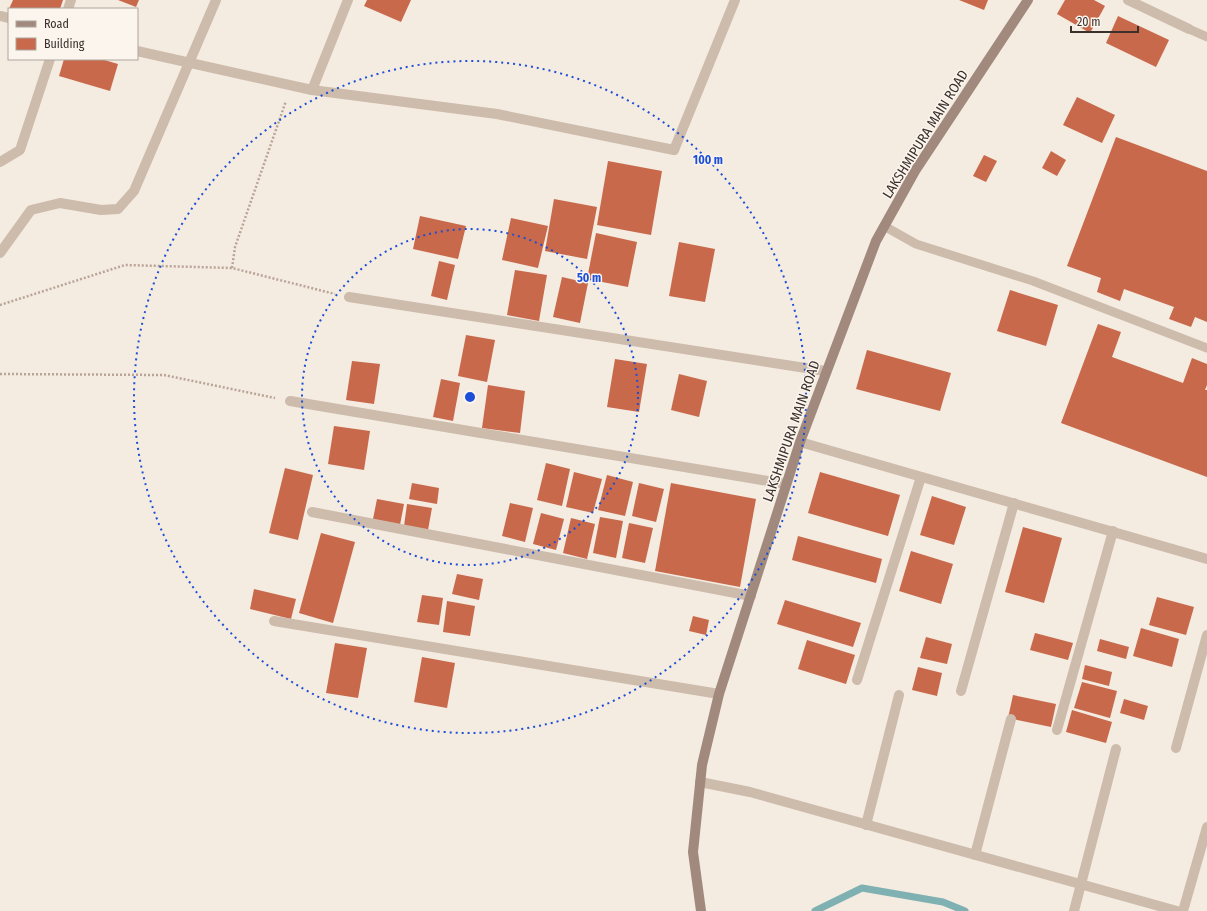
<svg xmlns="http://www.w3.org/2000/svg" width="1207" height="911" font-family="'Fira Sans Condensed',sans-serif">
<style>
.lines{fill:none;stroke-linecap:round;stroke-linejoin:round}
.stream{stroke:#7fb0b2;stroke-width:7}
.building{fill:#c8694b}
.path{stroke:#b9a596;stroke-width:2.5;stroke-dasharray:2 2;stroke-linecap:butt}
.service{stroke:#cdbbac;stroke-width:9}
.minor{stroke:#cdbbac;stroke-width:10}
.secondary{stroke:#a18a7d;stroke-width:10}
.ring{fill:none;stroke:#1d4ed8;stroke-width:2;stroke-dasharray:2 4}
.labels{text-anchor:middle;stroke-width:3;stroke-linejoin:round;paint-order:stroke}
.street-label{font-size:14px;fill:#3b302b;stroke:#fbf5ee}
.centre{fill:#1d4ed8;stroke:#fbf5ee;stroke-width:2}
.ring-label{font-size:12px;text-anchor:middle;font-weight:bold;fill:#1d4ed8;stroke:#fbf5ee;stroke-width:3;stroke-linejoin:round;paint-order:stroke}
</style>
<rect width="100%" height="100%" fill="#f4ebe1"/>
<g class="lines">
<polyline class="stream" points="815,911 862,888 943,902 965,911"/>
</g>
<g class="building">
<polygon points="13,0 63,0 60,9 9,9"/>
<polygon points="118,0 139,0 136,7"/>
<polygon points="367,0 411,0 401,22 364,6"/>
<polygon points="959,0 988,0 984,10"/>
<polygon points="1065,0 1094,0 1105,6 1090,33 1057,14"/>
<polygon points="1118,16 1169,40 1156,67 1106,43"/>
<polygon points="64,59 101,59 118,64 110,91 59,76"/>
<polygon points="1077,97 1115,115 1102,143 1063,125"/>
<polygon points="1116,137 1207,171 1207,322 1195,317 1191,327 1169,319 1174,307 1124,289 1120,301 1097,292 1101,278 1067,266"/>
<polygon points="1051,151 1066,160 1057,176 1042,168"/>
<polygon points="984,155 997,161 986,182 973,176"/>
<polygon points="608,161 662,171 651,235 597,225"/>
<polygon points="554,199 597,207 587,259 545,251"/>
<polygon points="420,216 466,226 458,259 413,249"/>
<polygon points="511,218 548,226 538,268 502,260"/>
<polygon points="596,233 637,242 628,287 587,279"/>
<polygon points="679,242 715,249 705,302 669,296"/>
<polygon points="439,261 455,265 447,300 431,296"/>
<polygon points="515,270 547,275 539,321 507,315"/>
<polygon points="562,277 588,283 580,323 553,317"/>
<polygon points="1010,290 1058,305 1046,346 997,331"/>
<polygon points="1098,324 1121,332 1112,357 1183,383 1192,358 1207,364 1207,385 1205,390 1207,390 1207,477 1061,423"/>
<polygon points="466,335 495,340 487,382 458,376"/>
<polygon points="867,350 951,373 940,411 856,389"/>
<polygon points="615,359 647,364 639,412 607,407"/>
<polygon points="352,361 380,364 374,404 346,400"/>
<polygon points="679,374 707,381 699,417 671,410"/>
<polygon points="441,379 460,383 453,421 433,417"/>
<polygon points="488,385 525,391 520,433 482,428"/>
<polygon points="334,426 370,431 364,470 328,464"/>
<polygon points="546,463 570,469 562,506 537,500"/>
<polygon points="285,468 313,475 298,540 269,533"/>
<polygon points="574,472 602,479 593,513 566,507"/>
<polygon points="820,472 900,495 888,536 808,513"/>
<polygon points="607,475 633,482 625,516 598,510"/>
<polygon points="412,483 439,488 437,504 409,499"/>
<polygon points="639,483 664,489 656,522 632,516"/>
<polygon points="671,483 756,499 740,587 655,571"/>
<polygon points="932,496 966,507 954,545 920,535"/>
<polygon points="377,499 404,504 400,525 373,519"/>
<polygon points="510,503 533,508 525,542 502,536"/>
<polygon points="407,504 432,508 428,530 404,526"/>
<polygon points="541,513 564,519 556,550 533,544"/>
<polygon points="600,517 623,521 616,558 593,553"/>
<polygon points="571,518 595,524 587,559 563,553"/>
<polygon points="629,523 653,528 645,563 622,558"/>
<polygon points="1023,527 1062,538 1044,603 1005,592"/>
<polygon points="321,533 355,542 333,623 299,613"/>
<polygon points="798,536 882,559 876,583 792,560"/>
<polygon points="911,551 953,564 941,604 899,591"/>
<polygon points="457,574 483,579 479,600 452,594"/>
<polygon points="254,589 296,599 291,619 250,609"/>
<polygon points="422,595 443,598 439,625 417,622"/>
<polygon points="1157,597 1194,607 1186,635 1149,625"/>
<polygon points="785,600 861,623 853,647 777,624"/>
<polygon points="447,601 475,606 470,636 443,632"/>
<polygon points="693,616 709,620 706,635 689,631"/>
<polygon points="1141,628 1179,639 1172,667 1133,656"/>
<polygon points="1035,633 1073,643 1068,660 1030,650"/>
<polygon points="926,637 952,644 947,664 920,658"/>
<polygon points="1100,639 1129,647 1126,659 1097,651"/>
<polygon points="807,640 855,655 846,684 798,669"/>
<polygon points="335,643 367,648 358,698 326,693"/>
<polygon points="422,657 455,663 447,708 414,702"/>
<polygon points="1085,665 1112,672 1109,686 1082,679"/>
<polygon points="918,667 942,673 937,696 912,690"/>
<polygon points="1082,682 1117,691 1110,718 1074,708"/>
<polygon points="1013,695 1056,704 1051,727 1008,718"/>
<polygon points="1124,699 1148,706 1144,720 1120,713"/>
<polygon points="1072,710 1112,722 1106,743 1066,732"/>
</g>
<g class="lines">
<g class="path">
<polyline points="232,268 235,247 286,101"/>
<polyline points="0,305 125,265 232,268 335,294"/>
<polyline points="0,374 164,375 275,398"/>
</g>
<g class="service">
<polyline points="1189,29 1207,37"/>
<polyline points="884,226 916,244 1033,281 1207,348"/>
</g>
<g class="minor">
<polyline points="1128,0 1189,29"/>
<polyline points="68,9 71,0"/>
<polyline points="0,16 9,18"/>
<polyline points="137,51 312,90 497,114 674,150 735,0"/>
<polyline points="312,90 348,0"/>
<polyline points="0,162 20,150 50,59"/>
<polyline points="0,253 31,210 60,203 101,210 118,209 134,191 216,0"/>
<polyline points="349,297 825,371"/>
<polyline points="290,401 786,484"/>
<polyline points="800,442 1207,559"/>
<polyline points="312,512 751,596"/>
<polyline points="274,621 719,694"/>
<polyline points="857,680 921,477"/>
<polyline points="961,691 1014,503"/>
<polyline points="1057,730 1113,531"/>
<polyline points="1176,748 1207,635"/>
<polyline points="700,782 750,792 1177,911"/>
<polyline points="866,825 899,695"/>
<polyline points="975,855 1011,719"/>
<polyline points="1074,911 1116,749"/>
<polyline points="1183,911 1207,827"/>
</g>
<polyline class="secondary" points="701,911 693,852 702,765 719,694 800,442 876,241 915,171 1028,0"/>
</g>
<g class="ring">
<circle cx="470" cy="397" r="168"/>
<circle cx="470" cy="397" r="336"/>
</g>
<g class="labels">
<g class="street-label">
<text transform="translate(925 134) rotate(-58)" y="5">LAKSHMIPURA MAIN ROAD</text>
<text transform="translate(791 431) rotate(-71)" y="5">LAKSHMIPURA MAIN ROAD</text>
</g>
</g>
<circle cx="470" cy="397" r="6" class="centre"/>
<g class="ring-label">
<text x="708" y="164">100 m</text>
<text x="589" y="282">50 m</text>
</g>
<rect x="8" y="8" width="130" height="52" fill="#fbf5ee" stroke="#aea6a0"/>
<rect x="16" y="21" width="20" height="6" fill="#a18a7d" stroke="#aea6a0"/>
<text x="44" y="28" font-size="12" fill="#3b302b">Road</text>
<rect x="16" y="38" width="20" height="12" fill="#c8694b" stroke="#aea6a0"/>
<text x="44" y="48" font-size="12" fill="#3b302b">Building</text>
<path d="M1071 26v6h67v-6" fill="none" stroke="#3b302b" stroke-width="2"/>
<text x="1077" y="26" font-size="12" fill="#3b302b" stroke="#fbf5ee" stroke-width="3" paint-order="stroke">20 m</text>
</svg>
